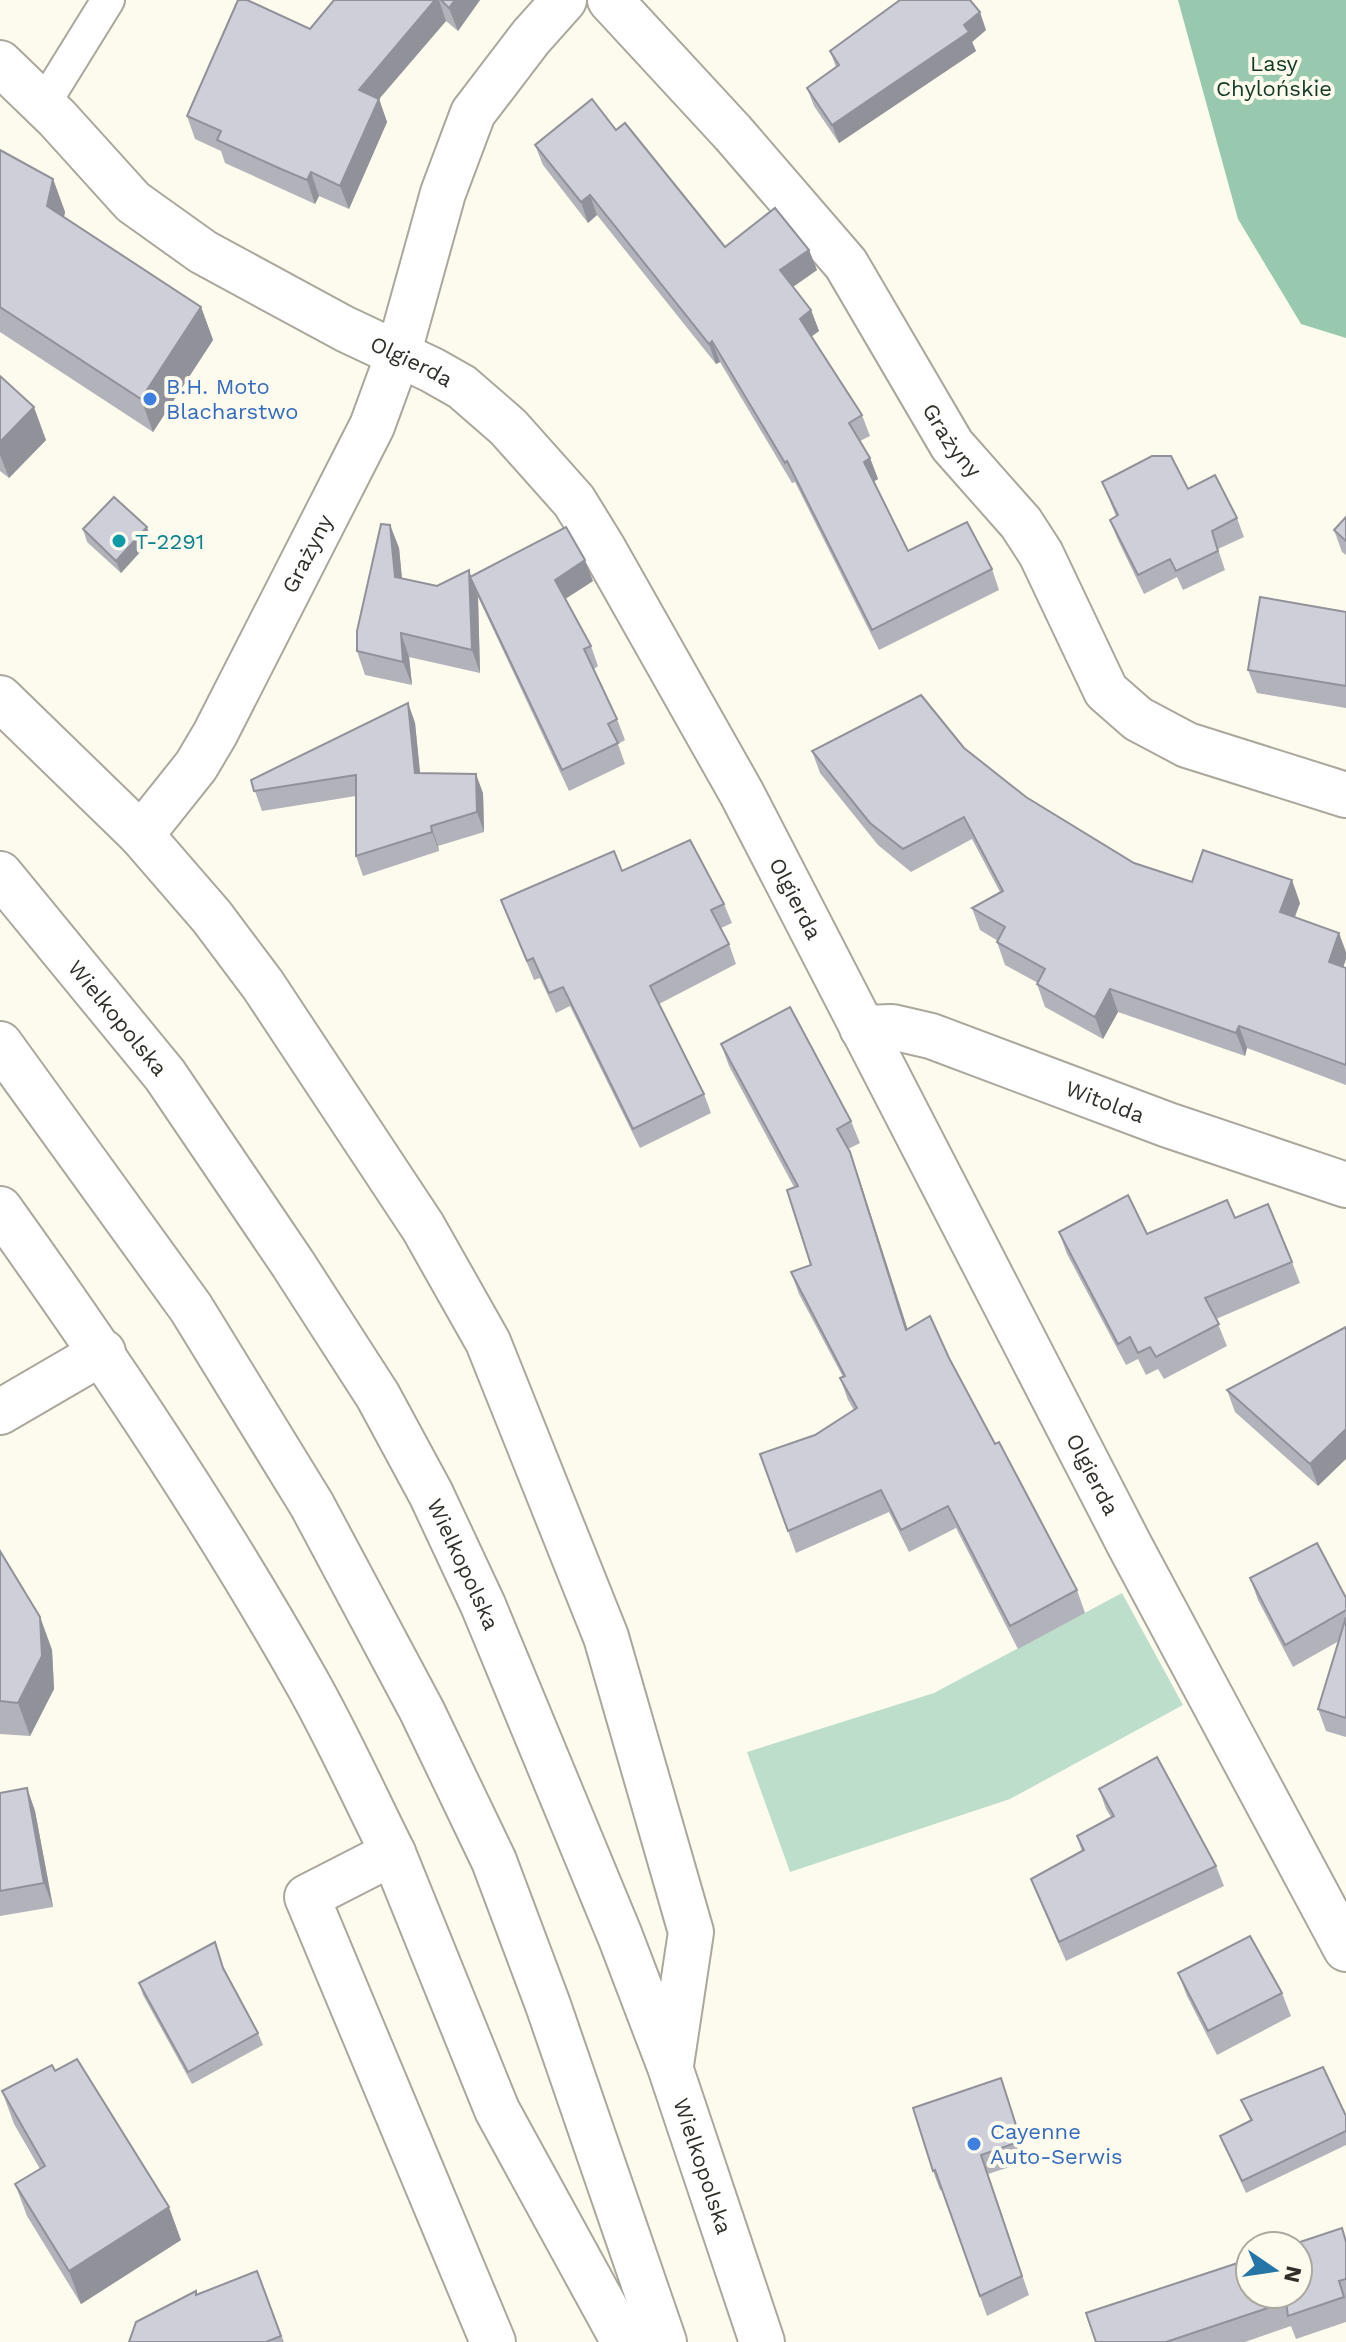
<svg xmlns="http://www.w3.org/2000/svg" width="1346" height="2342" font-family="'Work Sans',sans-serif">
<style>
.green{fill:#bedecc}
.forest{fill:#98c9ae}
.lines{fill:none;stroke-linecap:round;stroke-linejoin:round}
.lane-casing{stroke:#aaa79c;stroke-width:36}
.street-casing{stroke:#aaa79c;stroke-width:48}
.primary-casing{stroke:#aaa79c;stroke-width:48}
.lane{stroke:#fff;stroke-width:32}
.street{stroke:#fff;stroke-width:44}
.primary{stroke:#fff;stroke-width:44}
.wall{fill:#b2b2bb}
.shaded-wall{fill:#919199}
.building{fill:#cfcfda;stroke:#919199;stroke-width:2}
.shop-dot{fill:#3f7fe0;stroke:#fdfaee;stroke-width:3}
.culture-dot{fill:#0f9aa8;stroke:#fdfaee;stroke-width:3}
.labels{text-anchor:middle;stroke-width:8;stroke-linejoin:round;paint-order:stroke}
.park-label{font-size:22px;fill:#113926;stroke:#fdfaee}
.street-label{font-size:22px;fill:#302f2a;stroke:#fdfaee}
.shop-label{font-size:22px;fill:#366cbe;stroke:#fdfaee;text-anchor:start}
.culture-label{font-size:22px;fill:#0d838f;stroke:#fdfaee;text-anchor:start}
</style>
<rect width="100%" height="100%" fill="#fdfaee"/>
<polygon class="green" points="1122,1593 1183,1705 1010,1799 790,1872 747,1752 934,1693"/>
<polygon class="forest" points="1178,0 1346,0 1346,338 1301,324 1238,219"/>
<g class="lines">
<g class="lane-casing">
<polyline id="lane" points="43,105 108,0"/>
</g>
<g class="street-casing">
<g id="street">
<path id="s1" d="M610 0 733 133 846 264 952 445 1021 523 1041 554 1106 691 1138 719 1187 745 1346 795"/>
<path id="s2" d="M0 63 57 118 133 202 203 252 345 329 432 370 462 387 508 427 574 501 603 548 742 794 1130 1546 1346 1949"/>
<path id="s3" d="M141 835 196 766 215 734 372 426 398 355 443 193 473 113 531 37 564 0"/>
<path id="s4" d="M862 1028 892 1027 931 1036 1168 1125 1346 1185"/>
<path d="M0 1209C109 1361 213 1516 305 1679 337 1735 364 1795 393 1853L307 1897 493 2342"/>
<polyline points="0,1412 103,1352"/>
</g>
</g>
<g class="primary-casing">
<g id="primary">
<polyline points="0,698 141,835 212,917 263,985 423,1227 488,1342 606,1637 691,1932 671,2065"/>
<path id="s5" d="M0 874 165 1075 293 1264 378 1396 431 1494 483 1605 620 1936 670 2067 762 2342"/>
<polyline points="0,1044 191,1308 312,1505 422,1711 494,1861 548,2005 664,2342"/>
<polyline points="393,1853 497,2110 624,2342"/>
</g>
</g>
<use href="#lane" class="lane"/>
<use href="#street" class="street"/>
<use href="#primary" class="primary"/>
</g>
<g class="wall">
<polygon points="334,0 480,0 458,31 446,21 379,99 387,122 349,209 319,196 315,204 225,163 221,151 195,139 187,116 310,29"/>
<polygon points="986,30 972,42 976,51 839,143 814,106 807,88 836,67 830,51"/>
<polygon points="616,130 725,247 809,250 817,270 793,287 811,310 819,331 812,336 862,415 870,436 860,441 870,458 878,479 873,482 908,551 992,569 999,590 879,650 795,482 792,483 720,362 716,364 597,215 588,223 543,165 535,145"/>
<polygon points="0,150 53,179 65,212 64,217 201,307 213,340 153,432 0,332"/>
<polygon points="0,376 46,440 9,478 0,471"/>
<polygon points="1102,482 1188,489 1237,518 1244,537 1218,549 1225,570 1183,590 1177,577 1144,594 1117,538 1110,520 1116,516"/>
<polygon points="1346,517 1346,555 1342,552 1334,530"/>
<polygon points="390,525 399,548 402,578 437,586 472,576 593,581 565,599 591,646 598,666 594,669 617,719 625,740 618,744 625,764 569,791 478,597 480,673 409,657 412,685 365,675 357,651"/>
<polygon points="83,529 151,540 121,573 87,542"/>
<polygon points="1346,612 1346,708 1257,693 1248,670"/>
<polygon points="408,703 415,723 420,773 483,793 484,832 438,846 439,851 363,876 356,856 356,796 262,811 251,780"/>
<polygon points="964,748 1026,797 1134,863 1192,882 1300,903 1295,917 1346,952 1346,959 1343,967 1346,968 1346,1085 1247,1048 1245,1056 1118,1012 1103,1039 1045,1007 1037,984 1038,983 1005,965 997,942 998,941 980,930 972,908 1000,892 972,839 911,872 878,845 820,773 812,751"/>
<polygon points="622,871 724,904 732,923 721,928 729,944 736,964 659,1004 704,1094 711,1113 640,1148 570,1006 556,1013 540,978 534,980 501,900"/>
<polygon points="721,1044 851,1121 860,1143 848,1149 858,1175 907,1329 949,1358 995,1444 1077,1590 1085,1613 1018,1649 956,1528 909,1552 889,1512 796,1553 760,1454 815,1435 854,1410 848,1400 840,1378 843,1377 799,1294 791,1272 811,1265 794,1187 729,1066"/>
<polygon points="1235,1218 1292,1262 1300,1283 1216,1319 1227,1346 1164,1379 1158,1369 1146,1375 1138,1359 1126,1365 1067,1254 1059,1232 1147,1234"/>
<polygon points="1346,1327 1318,1486 1235,1412 1227,1390"/>
<polygon points="0,1551 40,1617 52,1650 54,1689 30,1736 0,1734"/>
<polygon points="1250,1578 1346,1598 1346,1737 1326,1731 1318,1709 1339,1641 1293,1667 1258,1600"/>
<polygon points="27,1788 35,1811 53,1907 0,1916 0,1793"/>
<polygon points="1099,1789 1216,1866 1224,1886 1066,1961 1039,1899 1031,1879 1082,1852 1077,1836 1111,1817 1106,1809"/>
<polygon points="215,1942 224,1971 258,2033 263,2045 192,2084 143,1995 139,1983"/>
<polygon points="1178,1973 1282,1993 1291,2016 1217,2055 1187,1996"/>
<polygon points="55,2071 181,2240 81,2304 27,2216 15,2184 40,2169 14,2124 2,2091"/>
<polygon points="1008,2098 1028,2161 988,2174 1029,2295 987,2316 942,2190 940,2190 933,2171"/>
<polygon points="1241,2100 1346,2116 1346,2145 1246,2193 1220,2136 1250,2120"/>
<polygon points="1346,2240 1346,2322 1296,2339 1291,2326 1245,2342 1096,2342"/>
<polygon points="257,2271 284,2342 129,2342 197,2295"/>
</g>
<g class="shaded-wall">
<polygon points="435,0 439,0 446,21 379,99 387,122 349,209 340,186 359,90"/>
<polygon points="455,0 480,0 458,31 449,8"/>
<polygon points="980,12 986,30 972,42 976,51 839,143 832,125 964,25"/>
<polygon points="311,172 319,196 315,204 307,180"/>
<polygon points="53,179 65,212 59,239 47,206"/>
<polygon points="590,195 597,215 588,223 581,202"/>
<polygon points="809,250 817,270 787,291 780,270"/>
<polygon points="201,307 213,340 153,432 141,399"/>
<polygon points="811,310 819,331 808,339 800,319"/>
<polygon points="712,341 720,362 716,364 709,344"/>
<polygon points="34,407 46,440 9,478 0,455 0,442"/>
<polygon points="870,458 878,479 871,483 864,462"/>
<polygon points="390,525 399,548 404,600 395,577"/>
<polygon points="147,527 151,540 121,573 116,561"/>
<polygon points="585,560 593,581 562,601 555,580"/>
<polygon points="469,570 478,597 480,673 472,650"/>
<polygon points="401,633 409,657 412,685 403,662"/>
<polygon points="408,703 415,723 422,792 415,773"/>
<polygon points="476,774 483,793 484,832 477,812"/>
<polygon points="431,826 438,846 439,851 432,832"/>
<polygon points="1292,880 1300,903 1288,934 1280,912"/>
<polygon points="1339,933 1346,952 1346,959 1337,985 1329,962"/>
<polygon points="1110,989 1118,1012 1103,1039 1095,1017"/>
<polygon points="1239,1026 1247,1048 1245,1056 1236,1033"/>
<polygon points="850,1152 858,1175 915,1352 906,1330"/>
<polygon points="1346,1429 1346,1459 1318,1486 1310,1464"/>
<polygon points="40,1617 52,1650 54,1689 30,1736 18,1703"/>
<polygon points="27,1788 35,1811 53,1907 44,1883"/>
<polygon points="169,2207 181,2240 81,2304 69,2271"/>
</g>
<g class="building">
<polygon points="238,0 247,0 310,29 334,0 435,0 359,90 379,99 340,186 311,172 307,180 281,169 217,140 221,131 187,116"/>
<polygon points="441,0 455,0 449,8"/>
<polygon points="900,0 970,0 980,12 964,25 969,32 832,125 807,88 839,65 830,51"/>
<polygon points="592,99 616,130 625,123 725,247 775,208 809,250 780,270 811,310 800,319 862,415 849,423 870,458 864,462 908,551 967,522 992,569 872,630 787,461 785,463 712,341 709,344 590,195 581,202 535,145"/>
<polygon points="0,150 53,179 47,206 201,307 141,399 0,307"/>
<polygon points="0,376 34,407 0,442"/>
<polygon points="1152,456 1171,456 1188,489 1215,475 1237,518 1212,531 1218,551 1176,571 1170,559 1138,575 1110,520 1118,515 1102,482"/>
<polygon points="114,497 147,527 116,561 83,529"/>
<polygon points="1346,517 1346,541 1334,530"/>
<polygon points="381,524 390,525 395,577 437,586 469,570 472,650 401,633 403,662 357,651 357,631"/>
<polygon points="566,527 585,560 555,580 591,646 584,649 617,719 608,724 618,743 562,770 470,577"/>
<polygon points="1260,597 1346,612 1346,686 1248,670"/>
<polygon points="921,695 964,748 1026,797 1134,863 1192,882 1203,850 1292,880 1280,912 1339,933 1329,962 1346,968 1346,1065 1239,1026 1236,1033 1110,989 1095,1017 1037,984 1045,969 997,942 1005,927 972,908 1003,891 964,817 903,849 870,823 812,751"/>
<polygon points="408,703 415,773 476,774 477,812 431,826 432,832 356,856 356,775 254,791 251,780"/>
<polygon points="690,840 724,904 711,910 729,944 650,986 704,1094 633,1129 563,987 549,993 533,958 527,961 501,900 614,851 622,871"/>
<polygon points="790,1007 851,1121 837,1129 850,1152 906,1330 930,1316 949,1358 995,1444 999,1442 1077,1590 1010,1626 948,1506 901,1530 881,1490 788,1531 760,1454 815,1435 857,1408 840,1378 845,1376 791,1272 811,1265 787,1190 798,1186 721,1044"/>
<polygon points="1128,1195 1147,1234 1227,1200 1235,1218 1268,1204 1292,1262 1205,1298 1219,1324 1156,1357 1150,1347 1138,1353 1130,1337 1118,1344 1059,1232"/>
<polygon points="1346,1327 1346,1429 1310,1464 1227,1390"/>
<polygon points="1317,1543 1346,1598 1346,1610 1285,1645 1250,1578"/>
<polygon points="0,1551 40,1617 42,1656 18,1703 0,1701"/>
<polygon points="1346,1617 1346,1718 1318,1709"/>
<polygon points="1157,1757 1216,1866 1059,1942 1031,1879 1084,1850 1077,1836 1114,1816 1099,1789"/>
<polygon points="27,1788 44,1883 0,1891 0,1793"/>
<polygon points="1250,1936 1282,1993 1208,2031 1178,1973"/>
<polygon points="215,1942 223,1968 258,2033 188,2072 139,1983"/>
<polygon points="77,2059 169,2207 69,2271 15,2184 45,2166 2,2091 52,2065 55,2071"/>
<polygon points="1323,2067 1346,2116 1346,2131 1242,2181 1220,2136 1252,2120 1241,2100"/>
<polygon points="1001,2078 1021,2141 981,2155 1022,2276 980,2296 935,2170 933,2171 913,2108"/>
<polygon points="1342,2228 1346,2242 1346,2279 1339,2281 1344,2297 1288,2316 1286,2302 1166,2342 1096,2342 1086,2313 1250,2259 1250,2294 1298,2294 1298,2246 1288,2246"/>
<polygon points="257,2271 281,2336 266,2342 129,2342 136,2322 196,2291 196,2295"/>
</g>
<g class="shop-dot">
<circle cx="150" cy="399" r="8"/>
<circle cx="974" cy="2144" r="8"/>
</g>
<circle class="culture-dot" cx="119" cy="541" r="8"/>
<g class="labels">
<g class="park-label">
<text x="1274" y="71">Lasy<tspan x="1274" dy="25">Chylońskie</tspan></text>
</g>
<g class="street-label">
<text dy="8" stroke="none"><textPath href="#s2" startOffset="514">Olgierda</textPath></text>
<text dy="8" stroke="none"><textPath href="#s1" startOffset="560">Grażyny</textPath></text>
<text dy="8" stroke="none"><textPath href="#s3" startOffset="328">Grażyny</textPath></text>
<text dy="8" stroke="none"><textPath href="#s2" startOffset="1186">Olgierda</textPath></text>
<text dy="8" stroke="none"><textPath href="#s5" startOffset="186">Wielkopolska</textPath></text>
<text dy="8" stroke="none"><textPath href="#s4" startOffset="256">Witolda</textPath></text>
<text dy="8" stroke="none"><textPath href="#s2" startOffset="1834">Olgierda</textPath></text>
<text dy="8" stroke="none"><textPath href="#s5" startOffset="834">Wielkopolska</textPath></text>
<text dy="8" stroke="none"><textPath href="#s5" startOffset="1482">Wielkopolska</textPath></text>
</g>
<g class="shop-label">
<text x="166" y="394">B.H. Moto<tspan x="166" dy="25">Blacharstwo</tspan></text>
<text x="990" y="2139">Cayenne<tspan x="990" dy="25">Auto-Serwis</tspan></text>
</g>
<g class="culture-label">
<text x="135" y="549">T-2291</text>
</g>
</g>
<g transform="translate(1274 2270) rotate(103)"><circle r="38" fill="#fdfaee" stroke="#aba9a0" stroke-width="2"/>
<path d="M0-6L14 30L0 20L-14 30Z" fill="#2575a7"/>
<text y="-12" font-size="22" font-weight="bold" text-anchor="middle" fill="#302f2a">N</text>
</g>
</svg>
